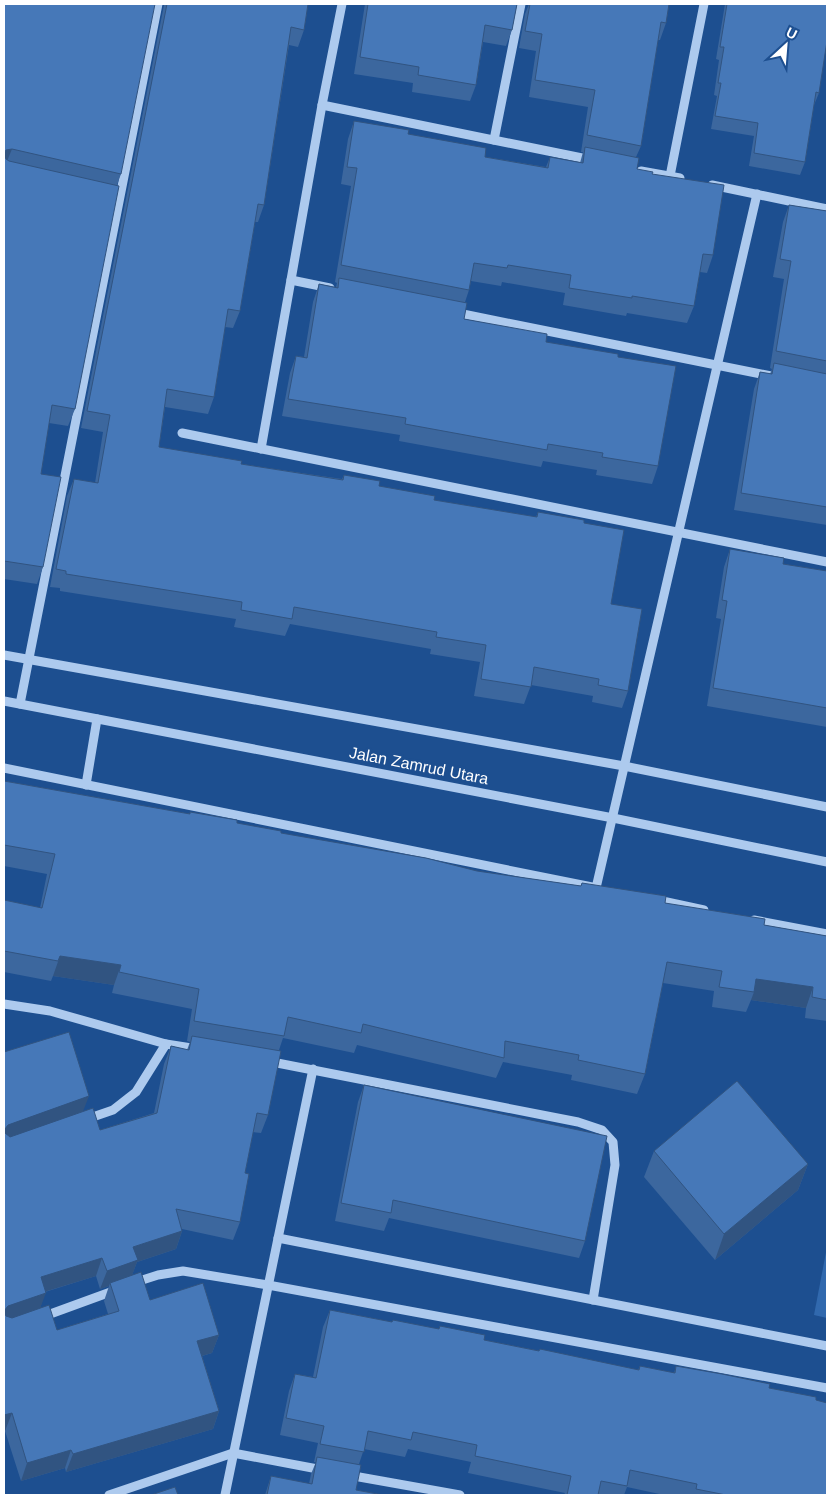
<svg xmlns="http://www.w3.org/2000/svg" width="831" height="1499" font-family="Arial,sans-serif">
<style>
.grass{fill:#3169ae}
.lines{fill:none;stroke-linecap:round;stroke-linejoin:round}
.minor{stroke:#adcaee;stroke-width:9}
.wall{fill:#3c679e;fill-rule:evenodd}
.shaded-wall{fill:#315481}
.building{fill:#4678b8;stroke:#315481}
.labels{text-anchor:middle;stroke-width:5;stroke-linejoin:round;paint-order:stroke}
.street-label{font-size:16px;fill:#fff;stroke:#1d4f90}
</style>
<rect width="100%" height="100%" fill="#1d4f90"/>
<polygon class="grass" points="827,1247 827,1318 814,1315"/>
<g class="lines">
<g class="minor">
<polyline points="322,105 592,160"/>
<polyline points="494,140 521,4"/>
<polyline points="641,171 680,178"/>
<polyline points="670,176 704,4"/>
<polyline points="712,185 827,209"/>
<polyline points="291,280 330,288"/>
<polyline points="453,312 771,376"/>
<polyline points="182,433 827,562"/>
<polyline points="261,449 322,105 342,4"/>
<polyline points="4,655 624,766 827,807"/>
<polyline points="4,701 613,818 827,862"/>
<polyline points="20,704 158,4"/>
<polyline points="4,768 592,887"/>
<polyline points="86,785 97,719"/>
<polyline points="596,888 757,194"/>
<polyline points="653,899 704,910"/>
<polyline points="754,920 827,934"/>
<polyline points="4,1004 50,1011 166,1044 198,1049"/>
<polyline points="267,1061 578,1122 602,1130 613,1142 615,1165 593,1300"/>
<polyline points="84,1120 113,1110 136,1092 166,1044"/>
<polyline points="278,1238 827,1346"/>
<polyline points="133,1283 158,1275 183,1271 268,1285 827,1388"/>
<polyline points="42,1317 116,1290"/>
<polyline points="348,1475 460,1495"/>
<polyline points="109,1495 233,1453 323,1470"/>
<polyline points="225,1495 313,1069"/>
</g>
</g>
<g class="wall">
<polygon points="4,4 121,174 117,185 75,409 68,426 49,423 41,474 43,567 37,584 4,579"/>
<polygon points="164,4 308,4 304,30 298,47 289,45 264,205 258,222 255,222 240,311 233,328 225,327 214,397 208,414 165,407 159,447 241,464 342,479 344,475 379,486 434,500 536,517 538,512 584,523 611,604 628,691 622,708 592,702 593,696 531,685 524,704 474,696 480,662 430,654 431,649 290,624 285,636 234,627 236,619 60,591 60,588 50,587 67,496 74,479 95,483 103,432 81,428 164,5"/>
<polygon points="365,4 517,4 512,30 506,46 483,42 476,85 470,101 412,92 413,83 354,74"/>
<polygon points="529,4 669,4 666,23 660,40 658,40 641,146 636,157 637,169 652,174 713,255 707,273 700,272 694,306 687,323 627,313 626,316 563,305 565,293 502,282 501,286 471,281 469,290 465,302 464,319 546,342 618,357 658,466 652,484 596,475 597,470 543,461 541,467 399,441 400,435 282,416 290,373 296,356 304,357 313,302 319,284 336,287 337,283 335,282 351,186 341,184 348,139 354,121 408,134 485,157 546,167 550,157 580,163 583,152 581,152 588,107 529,97 536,51 519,48 525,14"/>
<polygon points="725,4 827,4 819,93 814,105 805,162 800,175 749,166 754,136 711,129 717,96 714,95 719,60 716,59"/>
<polygon points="789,205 827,211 827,525 734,510 754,389 760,372 770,374 772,369 770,368 784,279 773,277 783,222"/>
<polygon points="730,549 783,564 827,571 827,727 707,706 721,619 716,618 724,567"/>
<path d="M4 781 190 814V812L237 823 281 833 477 871 581 886 582 883 665 903 764 925 827 936V1021L805 1018 806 1008 751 1000 746 1012 712 1007 714 991 663 983 645 1074 637 1094 571 1080 572 1075 503 1062 496 1078 357 1045 354 1053 283 1038 279 1050 268 1115 261 1133 253 1132 245 1173 240 1222 233 1240 182 1229V1231L176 1249 137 1262 132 1275 150 1300 219 1335 212 1353 202 1356 219 1411 213 1429 66 1472 65 1468 21 1481 5 1431 83 1111 100 1130 154 1113 164 1064 171 1046 187 1050 190 1042 187 1041 192 1009 112 993 114 985 53 976 51 981 4 972V900L40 908 47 874 4 866ZM96 1276 100 1289 109 1286 104 1301 108 1314 57 1330 40 1308 45 1292Z"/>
<polygon points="364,1085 585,1241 579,1258 389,1218 384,1231 335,1221 358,1102"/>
<polygon points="654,1151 808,1164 798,1190 715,1260 644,1177"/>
<polygon points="330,1310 392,1322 439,1329 440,1326 484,1340 638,1370 640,1366 674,1373 676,1366 769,1388 816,1400 827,1495 664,1495 627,1487 624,1495 564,1495 565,1493 468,1473 471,1462 408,1449 405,1457 364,1449 359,1464 356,1490 383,1495 265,1495 271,1476 309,1484 311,1474 316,1462 314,1462 318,1443 280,1435 289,1391 295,1374 313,1377 323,1327"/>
</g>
<g class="shaded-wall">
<polygon points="12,149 5,166 4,155 6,150"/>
<polygon points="60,956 121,965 114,985 53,976"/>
<polygon points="756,979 813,987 806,1008 751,1000 754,992"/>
<polygon points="89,1096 82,1114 4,1143 5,1129 8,1125"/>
<polygon points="808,1164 798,1190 715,1260 724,1234"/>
<polygon points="182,1231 176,1249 137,1262 131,1278 110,1283 109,1286 100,1289 107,1271 133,1247"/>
<polygon points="102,1258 96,1276 34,1295 41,1277"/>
<polygon points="46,1293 39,1311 4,1323 4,1311 8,1306"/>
<polygon points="219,1335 212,1353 191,1359 197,1341"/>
<polygon points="219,1411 213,1429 66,1472 73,1454"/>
<polygon points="12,1413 5,1431 4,1431 4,1415"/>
<polygon points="71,1450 65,1468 21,1481 27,1463"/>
</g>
<g class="building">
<polygon points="4,4 155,4 121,174 12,149 6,150 4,154 6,159 9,161 119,186 75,409 52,405 41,474 61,477 43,567 4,561"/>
<polygon points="167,4 308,4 304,30 291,27 264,205 258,204 240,311 228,309 214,397 167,389 159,447 242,461 241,464 343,480 344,475 380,481 379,486 435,496 434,500 537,517 538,512 584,520 584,523 624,530 611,604 642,609 628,691 598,685 599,679 534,667 531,687 481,679 486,645 436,637 437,632 294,607 292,619 241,610 242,602 66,574 66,571 56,569 74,479 98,483 110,415 87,411"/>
<polygon points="368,4 517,4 512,30 485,25 476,85 418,75 419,67 360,57"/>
<polygon points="530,4 669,4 666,23 661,22 641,146 587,135 595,90 535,80 542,34 525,31"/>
<polygon points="727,4 827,4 827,41 819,93 816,92 805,162 754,153 758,123 715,116 721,83 718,83 724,47 720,47"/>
<polygon points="354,121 409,130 408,134 486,148 485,157 548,168 550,157 583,163 585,147 639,158 637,169 653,172 652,174 724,185 713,255 703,254 694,306 632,296 632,298 569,288 571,275 508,265 507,268 474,263 469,290 341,265 357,168 347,167"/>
<polygon points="789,205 827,211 827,361 776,351 791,261 780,259"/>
<polygon points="339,278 467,303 464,319 547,334 546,342 618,354 618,357 676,366 658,466 602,457 603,453 548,444 547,450 405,424 406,418 288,399 296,356 307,358 319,284 338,288"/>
<polygon points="774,363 827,374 827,507 741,493 760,372 772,374"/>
<polygon points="730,549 784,558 783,564 827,571 827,708 713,688 727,601 722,600"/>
<polygon points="4,781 190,814 190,812 237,820 237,823 281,831 281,833 426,858 477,871 581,886 582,883 666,896 665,903 765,919 764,925 827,936 827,1000 812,997 813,987 756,979 754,992 719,987 722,971 667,962 645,1074 578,1060 579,1055 505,1041 504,1058 363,1024 361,1033 288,1017 284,1036 194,1021 199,989 119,972 121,965 60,956 58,961 4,951 4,900 42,908 55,854 4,845"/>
<polygon points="69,1032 89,1096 8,1125 5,1129 5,1133 10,1137 93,1108 100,1130 157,1113 171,1046 189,1050 192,1036 281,1051 268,1115 257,1113 245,1173 249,1174 240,1222 176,1209 182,1231 133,1247 138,1260 107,1271 102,1258 41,1277 46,1293 8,1306 4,1311 6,1316 12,1318 49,1305 57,1330 119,1311 110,1283 141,1272 150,1300 203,1283 219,1335 197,1341 219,1411 73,1454 71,1450 27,1463 12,1413 4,1415 4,1052"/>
<polygon points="737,1081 808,1164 724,1234 654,1151"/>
<polygon points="364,1085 607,1136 585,1241 393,1200 391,1213 341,1203"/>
<polygon points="330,1310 392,1322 393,1320 439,1329 440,1326 485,1335 484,1340 539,1351 540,1349 639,1370 640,1366 675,1373 676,1366 722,1374 770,1384 769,1388 816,1397 816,1400 827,1403 827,1495 726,1495 696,1489 697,1484 630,1470 627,1486 601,1481 598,1495 567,1495 571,1476 475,1456 477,1445 413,1432 411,1440 368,1431 364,1452 320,1444 324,1426 286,1418 295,1374 316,1378"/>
<polygon points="317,1457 361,1465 356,1490 383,1495 267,1495 271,1476 312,1484"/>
<polygon points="175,1487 178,1495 151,1495"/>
</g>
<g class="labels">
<g class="street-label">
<text transform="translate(419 765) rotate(11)" y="6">Jalan Zamrud Utara</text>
</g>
</g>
<rect width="831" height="1499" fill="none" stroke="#ffffff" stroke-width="10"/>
<g transform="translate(786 45) rotate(26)" stroke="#1d4f90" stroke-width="4" paint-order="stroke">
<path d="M0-4L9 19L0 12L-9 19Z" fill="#ffffff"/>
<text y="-8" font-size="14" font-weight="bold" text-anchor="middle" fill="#ffffff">U</text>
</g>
</svg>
